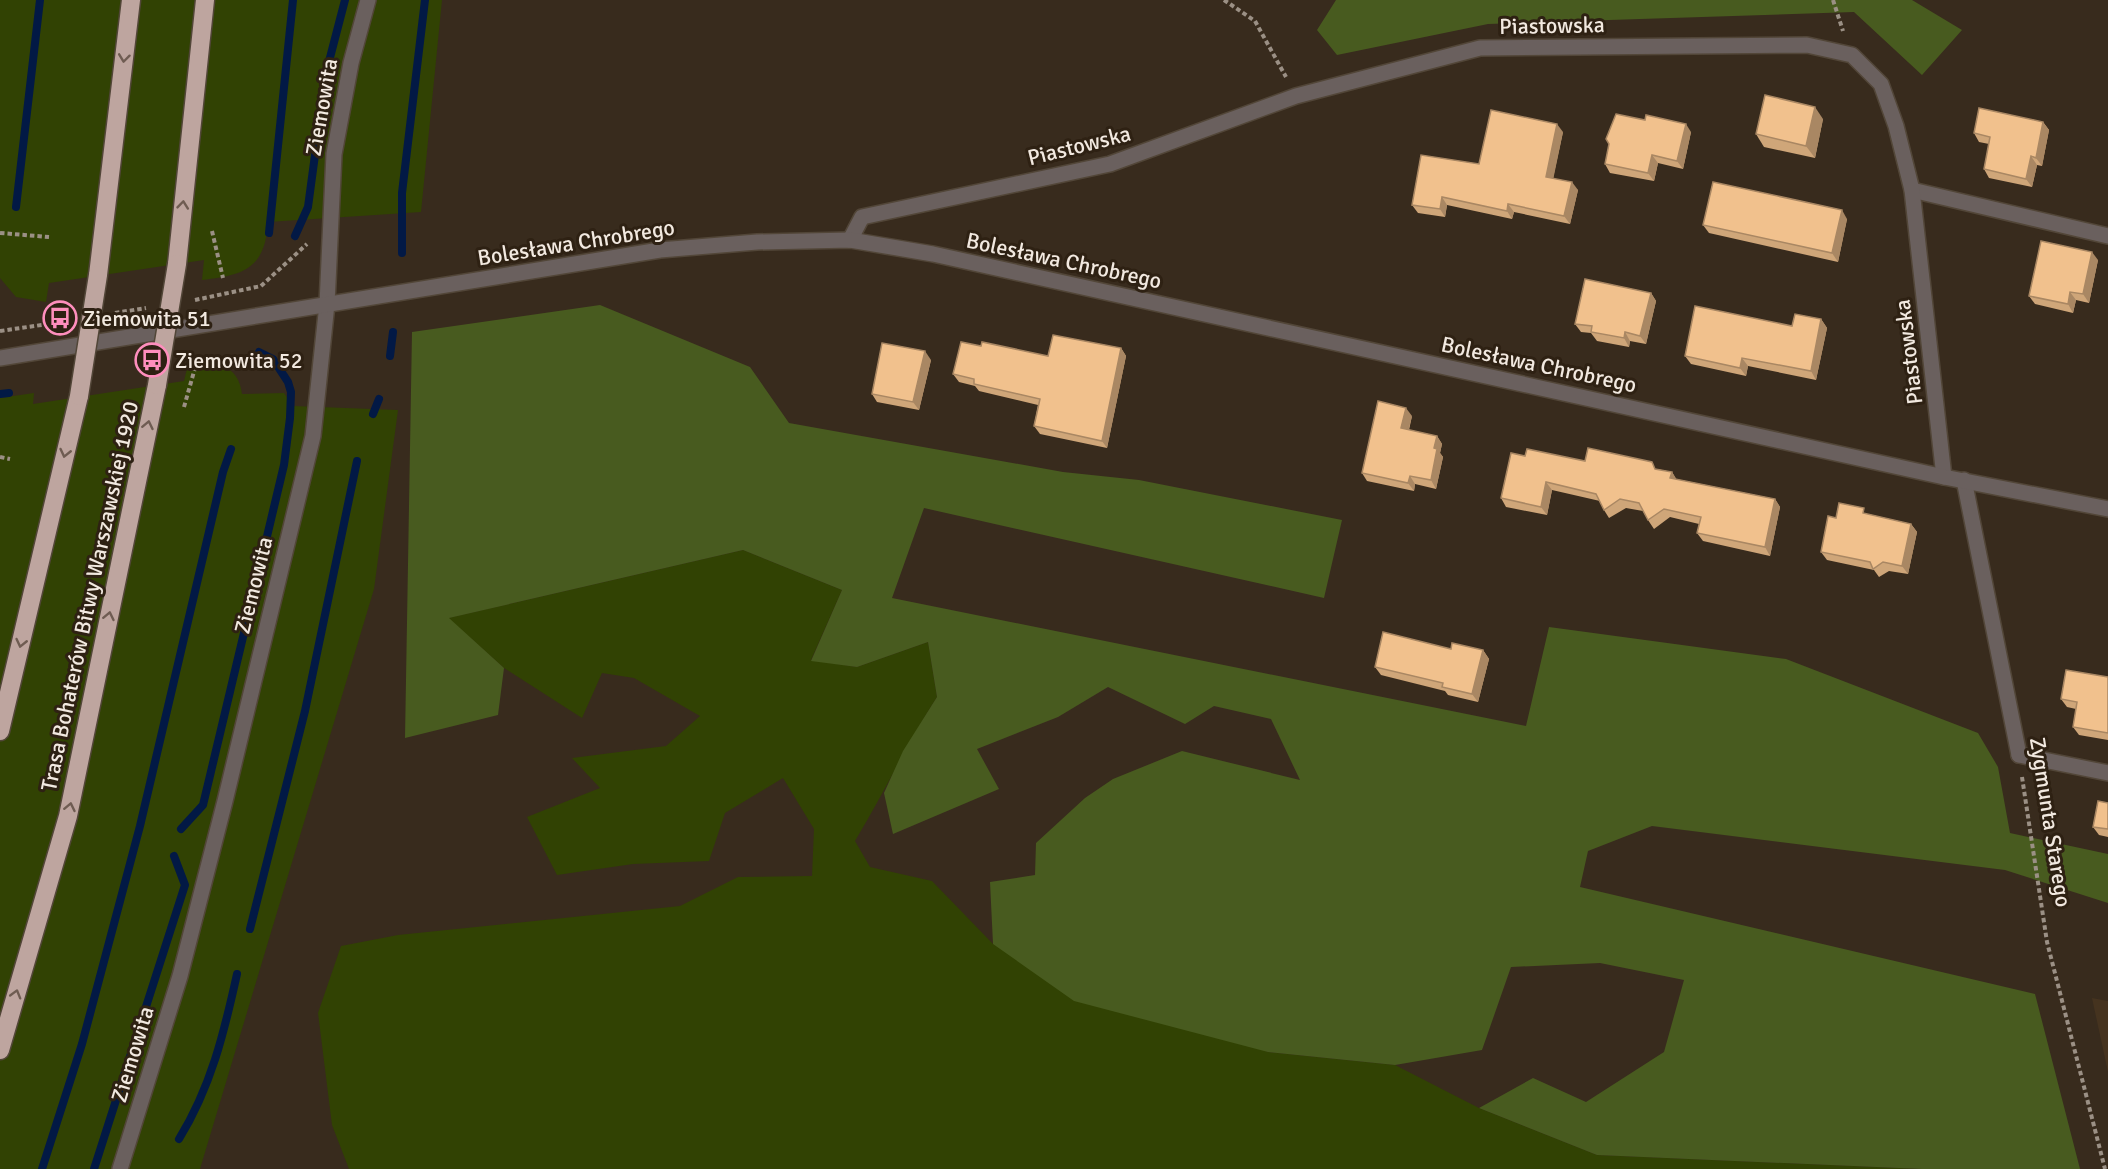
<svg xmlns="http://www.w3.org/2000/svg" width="2108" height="1169" font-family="Signika,sans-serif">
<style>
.built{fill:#45331f}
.green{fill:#314203}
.forest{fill:#485b1f}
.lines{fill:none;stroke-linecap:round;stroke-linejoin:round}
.stream{stroke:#021945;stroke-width:8}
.service-casing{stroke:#524638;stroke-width:18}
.minor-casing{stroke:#524638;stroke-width:18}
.tertiary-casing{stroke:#524638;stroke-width:18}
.motorway-casing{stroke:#524638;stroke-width:21}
.path{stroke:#9b9085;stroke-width:4;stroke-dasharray:4.5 3;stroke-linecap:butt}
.service{stroke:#6a605e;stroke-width:15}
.minor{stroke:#6a605e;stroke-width:15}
.tertiary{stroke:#6a605e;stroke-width:15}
.motorway{stroke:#bea59f;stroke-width:18}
.motorway-bridge-casing{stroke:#524638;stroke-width:21;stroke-linecap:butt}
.motorway-bridge{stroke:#bea59f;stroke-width:18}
.wall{fill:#cfa679}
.shaded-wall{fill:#a98763}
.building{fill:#f1c18d;stroke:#a98763;stroke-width:1.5}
.oneway{stroke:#6f5c52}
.labels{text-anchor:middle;stroke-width:6;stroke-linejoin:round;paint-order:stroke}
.street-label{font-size:22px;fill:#f2e9e0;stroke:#2e2113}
.poi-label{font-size:22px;fill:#f2e9e0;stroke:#2e2113;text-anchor:start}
</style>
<rect width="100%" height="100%" fill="#382b1d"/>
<polygon class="built" points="2092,998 2108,1001 2108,1072"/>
<g class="green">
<path d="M0 0H442L421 212 268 222C265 269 244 275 202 280L204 260 49 283 46 302 16 297 0 278Z"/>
<path d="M190 356C214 362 239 364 242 394L284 393 293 406 398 410 374 589 200 1169H0V398L34 393 33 404 184 381Z"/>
<path d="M743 550 842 590 811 660 857 667 928 642 937 697C907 744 884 793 855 841L870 867 932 881 993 944 1268 1052 1395 1065 1479 1108 1597 1155 1922 1169H349L332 1125 318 1013 341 946 398 935 680 906 738 877 812 876 814 829 783 778 725 813 709 861 633 864 557 875 527 817 600 788 572 758 666 746 700 716 634 678 602 673 582 718 504 668 448 618Z"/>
</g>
<g class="forest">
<polygon points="1336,0 1912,0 1962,30 1922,75 1854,12 1488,24 1337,55 1317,30"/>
<polygon points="600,305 750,367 789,423 1063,472 1139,480 1342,520 1324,598 924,508 892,598 1526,726 1549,627 1786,659 1978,733 1998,767 2010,833 2108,854 2108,903 2005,870 1652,826 1588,851 1580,887 2035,994 2080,1169 1922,1169 1597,1155 1479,1108 1533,1078 1586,1102 1664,1052 1684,980 1600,963 1511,967 1482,1050 1395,1065 1268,1052 1074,1001 993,944 990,882 1035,875 1036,843 1085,798 1113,779 1182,751 1300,780 1271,719 1214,706 1185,724 1108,687 1058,717 977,749 999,789 893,834 884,793 903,751 937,697 928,642 857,667 811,661 842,590 743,550 449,618 504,668 498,715 405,738 412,332"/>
</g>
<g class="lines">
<g class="stream">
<polyline points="16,207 40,0"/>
<polyline points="269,233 293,0"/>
<polyline points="295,236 308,207 326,73 345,0"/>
<polyline points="402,253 402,193 425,0"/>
<polyline points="390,356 393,332"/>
<polyline points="0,394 9,393"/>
<polyline points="373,414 379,399"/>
<polyline points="181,829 203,805 284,465 290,418 291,392 288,382 273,359 259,352"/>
<polyline points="250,929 305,711 357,461"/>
<path d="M179 1139C211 1087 224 1033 237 974"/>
<polyline points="42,1169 82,1044 140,826 223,472 231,449"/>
<polyline points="94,1169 185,885 174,856"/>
</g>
<g class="service-casing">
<g id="service">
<polyline points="1912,190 2108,236"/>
<polyline points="2019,755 2108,773"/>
</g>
</g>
<g class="minor-casing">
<g id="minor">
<polyline points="850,240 862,217 1110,164 1296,96 1480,48 1807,45 1852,55 1881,84 1896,126 1912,190 1944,477"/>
<polyline points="1964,480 2019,755"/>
<polyline points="120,1169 180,976 225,801 313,436 327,304 334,154 351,63 368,0"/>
</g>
</g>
<g class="tertiary-casing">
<polyline id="tertiary" points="0,358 660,250 757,242 850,240 933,254 1944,477 2108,509"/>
</g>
<g class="motorway-casing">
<g id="motorway">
<polyline points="177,264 205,0"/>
<polyline points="98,275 131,0"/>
<polyline points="0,731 79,396"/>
<polyline points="0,1050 68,816 157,385"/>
</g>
</g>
<g class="path">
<polyline points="1224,0 1255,21 1286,77"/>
<polyline points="1833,0 1843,31"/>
<polyline points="212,231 223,278"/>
<polyline points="0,233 49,237"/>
<polyline points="195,300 261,286 307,244"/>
<polyline points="115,313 146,308"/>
<polyline points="0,331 69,321"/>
<polyline points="184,407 195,368"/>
<polyline points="0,457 10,459"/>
<polyline points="2022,777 2047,942 2105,1169"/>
</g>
<use href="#service" class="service"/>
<use href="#minor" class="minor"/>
<use href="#tertiary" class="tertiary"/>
<use href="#motorway" class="motorway"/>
<g class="motorway-bridge-casing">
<g id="motorway-bridge">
<polyline points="157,385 177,264"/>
<polyline points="79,396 98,275"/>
</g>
</g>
<use href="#motorway-bridge" class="motorway-bridge"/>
</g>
<g class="wall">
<polygon points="1823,119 1815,158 1764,147 1756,134"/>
<polygon points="2043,122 2049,130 2042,166 2037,165 2032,187 1989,178 1984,169 1989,144 1979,142 1974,133"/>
<polygon points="1563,132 1553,178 1578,190 1570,224 1514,212 1512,219 1447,205 1445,217 1418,213 1412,205"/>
<polygon points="1691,132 1683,169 1658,163 1654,181 1610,173 1605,164"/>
<polygon points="1847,219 1838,262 1709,233 1703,225"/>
<polygon points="2098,260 2089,303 2076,300 2073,313 2035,304 2029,296"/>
<polygon points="1651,293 1656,301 1646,344 1630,341 1629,347 1597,341 1591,333 1581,332 1575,324"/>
<polygon points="1821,319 1827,328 1816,380 1748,366 1746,376 1691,364 1685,356 1792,326"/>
<polygon points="981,346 1048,356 1121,348 1126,356 1107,448 1040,434 1034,426 1038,405 979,391 975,386 959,382 953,374"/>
<polygon points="931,360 919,410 877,402 872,394"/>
<polygon points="1412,416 1409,430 1437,436 1442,444 1440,453 1443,457 1436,489 1415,484 1414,491 1367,481 1362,473"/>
<polygon points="1525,456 1585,461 1657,469 1672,472 1676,479 1775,499 1780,507 1770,556 1703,541 1697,533 1699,524 1670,517 1654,529 1648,520 1643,511 1626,508 1609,518 1604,510 1600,501 1552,490 1547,515 1506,507 1501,498"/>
<polygon points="1868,514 1911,524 1917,532 1908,574 1889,571 1879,577 1874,570 1827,560 1821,552 1836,518"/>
<polygon points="1451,649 1483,650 1489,659 1478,702 1448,695 1445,691 1381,675 1375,667"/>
<polygon points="2108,677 2108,740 2079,735 2073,727 2076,709 2067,707 2061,699"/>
<polygon points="2108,803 2108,837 2099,835 2093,827"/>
</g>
<g class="shaded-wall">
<polygon points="1815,107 1823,119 1815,158 1806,146"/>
<polygon points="2043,122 2049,130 2042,166 2036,158"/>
<polygon points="1557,124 1563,132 1552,185 1546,177"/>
<polygon points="1686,124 1691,132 1683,169 1677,161"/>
<polygon points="1652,155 1658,163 1654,181 1648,173"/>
<polygon points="2031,156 2037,165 2032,187 2026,179"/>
<polygon points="1572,182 1578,190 1570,224 1564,216"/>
<polygon points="1442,197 1447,205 1445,217 1440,209"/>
<polygon points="1508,204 1514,212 1512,219 1507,211"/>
<polygon points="1842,210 1847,219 1838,262 1832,253"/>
<polygon points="2092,252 2098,260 2089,303 2083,294"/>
<polygon points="2070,292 2076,300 2073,313 2068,304"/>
<polygon points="1651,293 1656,301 1646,344 1640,336"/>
<polygon points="1821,319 1827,328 1816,380 1811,371"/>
<polygon points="1625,332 1630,341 1629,347 1624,338"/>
<polygon points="1121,348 1126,356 1107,448 1102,441"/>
<polygon points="925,351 931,360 919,410 913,402"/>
<polygon points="1742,358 1748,366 1746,376 1740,368"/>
<polygon points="1406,408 1412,416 1407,436 1401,428"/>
<polygon points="1437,436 1442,444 1440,453 1443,457 1436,489 1431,480 1434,448"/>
<polygon points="1672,472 1677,480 1670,478"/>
<polygon points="1410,476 1415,484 1414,491 1408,483"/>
<polygon points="1546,482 1552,490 1547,515 1541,507"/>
<polygon points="1775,499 1780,507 1770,556 1765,547"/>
<polygon points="1911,524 1917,532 1908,574 1902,566"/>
<polygon points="1483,650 1489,659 1478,702 1472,694"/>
</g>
<g class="building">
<polygon points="1765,95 1815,107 1806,146 1756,134"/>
<polygon points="1979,108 2043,122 2036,158 2031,156 2026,179 1984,169 1990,137 1974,133"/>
<polygon points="1491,110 1557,124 1546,177 1572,182 1564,216 1508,204 1507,211 1442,197 1440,209 1412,205 1421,155 1479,164"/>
<polygon points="1616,114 1645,120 1646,115 1686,124 1677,161 1652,155 1648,173 1605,164 1609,144 1606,139"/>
<polygon points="1713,182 1842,210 1832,253 1703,225"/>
<polygon points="2041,241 2092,252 2083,294 2070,292 2068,304 2029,296"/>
<polygon points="1585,279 1651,293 1640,336 1625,332 1624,338 1591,332 1592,326 1575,324"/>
<polygon points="1695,306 1792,326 1795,314 1821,319 1811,371 1742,358 1740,368 1685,356"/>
<polygon points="1053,335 1121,348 1102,441 1034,426 1040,399 974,384 974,379 953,374 961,342 981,346 982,342 1048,356"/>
<polygon points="882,343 925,351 913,402 872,394"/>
<polygon points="1378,401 1406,408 1401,428 1437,436 1434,448 1437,449 1431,480 1410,476 1408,483 1362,473"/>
<polygon points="1588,448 1652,462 1655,469 1672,472 1670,478 1775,499 1765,547 1697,533 1701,517 1664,509 1648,520 1639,503 1620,499 1604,510 1596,494 1546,482 1541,507 1501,498 1511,453 1525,456 1527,449 1585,461"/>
<polygon points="1839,503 1864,508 1863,513 1911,524 1902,566 1883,562 1873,569 1870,562 1821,552 1828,516 1836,518"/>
<polygon points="1383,632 1451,649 1452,643 1483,650 1472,694 1442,687 1443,683 1375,667"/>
<polygon points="2066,670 2108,677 2108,733 2073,727 2077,702 2061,699"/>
<polygon points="2098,801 2108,803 2108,829 2093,827"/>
</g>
<defs><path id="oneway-chevron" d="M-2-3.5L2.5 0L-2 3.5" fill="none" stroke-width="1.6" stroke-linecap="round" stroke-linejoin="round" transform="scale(1.5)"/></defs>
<g class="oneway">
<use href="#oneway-chevron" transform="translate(124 58) rotate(97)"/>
<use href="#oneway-chevron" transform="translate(183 205) rotate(-84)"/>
<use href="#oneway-chevron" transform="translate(148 425) rotate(-78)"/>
<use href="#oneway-chevron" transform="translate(65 453) rotate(103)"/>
<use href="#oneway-chevron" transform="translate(109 616) rotate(-78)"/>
<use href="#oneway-chevron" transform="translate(21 643) rotate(103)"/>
<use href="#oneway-chevron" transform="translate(70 807) rotate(-78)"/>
<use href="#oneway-chevron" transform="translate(16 994) rotate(-74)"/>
</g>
<defs>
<g id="bus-ring" transform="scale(1.725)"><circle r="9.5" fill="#2e2113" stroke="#fe8ebd" stroke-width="1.5"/><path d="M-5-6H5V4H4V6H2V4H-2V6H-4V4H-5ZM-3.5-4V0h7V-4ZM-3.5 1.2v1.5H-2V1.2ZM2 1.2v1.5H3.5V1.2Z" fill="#fe8ebd"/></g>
</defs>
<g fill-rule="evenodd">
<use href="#bus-ring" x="60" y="318"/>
<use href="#bus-ring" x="152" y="360"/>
</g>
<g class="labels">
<g class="street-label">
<text transform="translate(1552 25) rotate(-1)" y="8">Piastowska</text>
<text transform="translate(321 107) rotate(-80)" y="8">Ziemowita</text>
<text transform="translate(1079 145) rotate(-14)" y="8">Piastowska</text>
<text transform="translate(576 242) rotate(-9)" y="8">Bolesława Chrobrego</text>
<text transform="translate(1064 260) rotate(12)" y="8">Bolesława Chrobrego</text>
<text transform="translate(1908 352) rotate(-97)" y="8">Piastowska</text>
<text transform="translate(1539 364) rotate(12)" y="8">Bolesława Chrobrego</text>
<text transform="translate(253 585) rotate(-76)" y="8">Ziemowita</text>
<text transform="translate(89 596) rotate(-78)" y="8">Trasa Bohaterów Bitwy Warszawskiej 1920</text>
<text transform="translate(2051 822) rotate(81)" y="8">Zygmunta Starego</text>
<text transform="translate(132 1054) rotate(-73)" y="8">Ziemowita</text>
</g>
<g class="poi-label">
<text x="83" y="326">Ziemowita 51</text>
<text x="175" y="368">Ziemowita 52</text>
</g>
</g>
</svg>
